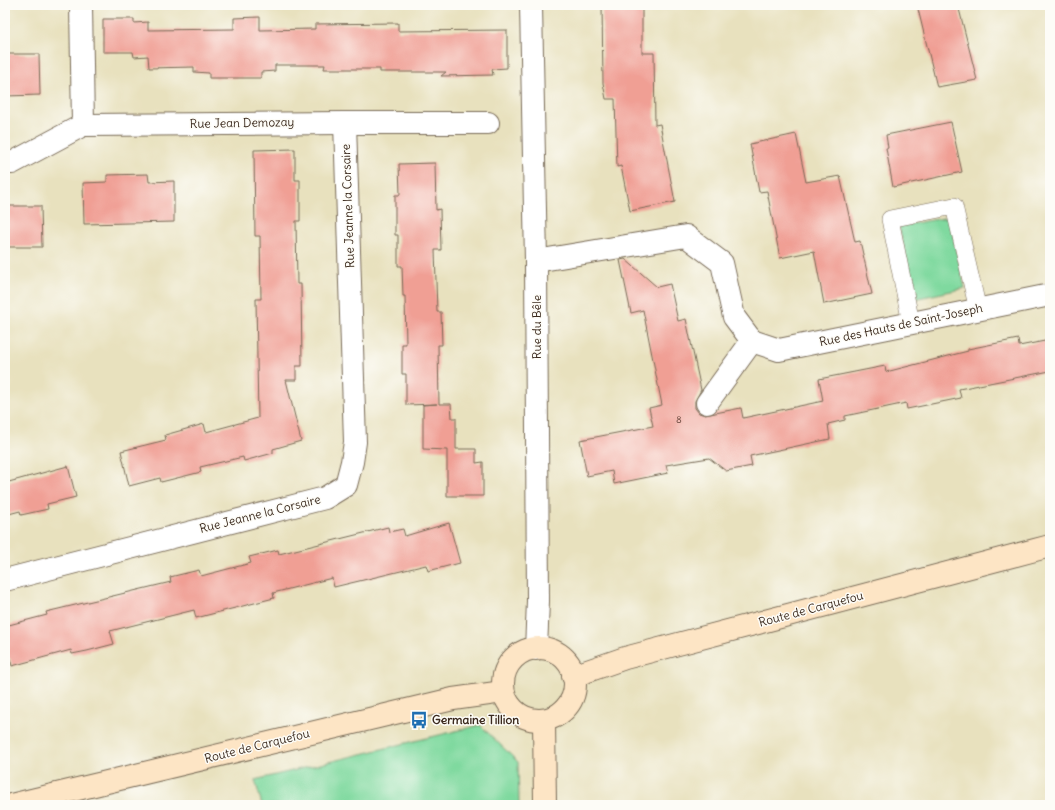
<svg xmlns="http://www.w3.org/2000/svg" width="1055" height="810" font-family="Delius,sans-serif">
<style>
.green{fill:#7fd99f;stroke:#5d825e}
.building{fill:#f09f94}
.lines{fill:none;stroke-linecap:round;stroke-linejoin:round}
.service-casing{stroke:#786a56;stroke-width:18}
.minor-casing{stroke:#786a56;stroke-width:24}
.secondary-casing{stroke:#786a56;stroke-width:24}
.service{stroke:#fff;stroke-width:17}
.minor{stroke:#fff;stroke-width:22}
.secondary{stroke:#fde5c5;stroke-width:22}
.labels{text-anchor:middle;stroke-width:3;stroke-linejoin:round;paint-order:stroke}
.number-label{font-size:10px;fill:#68473c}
.street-label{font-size:12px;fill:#3b2a1e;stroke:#fdfcf7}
.poi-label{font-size:12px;font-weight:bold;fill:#3b2a1e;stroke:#fdfcf7;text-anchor:start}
</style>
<rect width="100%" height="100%" fill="#fdfcf7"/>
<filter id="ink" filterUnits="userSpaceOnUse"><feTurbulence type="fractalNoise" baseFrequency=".025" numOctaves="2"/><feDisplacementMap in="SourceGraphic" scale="8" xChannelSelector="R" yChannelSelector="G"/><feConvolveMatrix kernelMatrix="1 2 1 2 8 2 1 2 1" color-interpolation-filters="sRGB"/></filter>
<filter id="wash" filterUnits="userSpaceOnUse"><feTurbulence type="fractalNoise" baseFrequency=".012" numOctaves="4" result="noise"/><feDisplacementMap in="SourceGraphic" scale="16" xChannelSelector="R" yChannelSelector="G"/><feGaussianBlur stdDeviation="0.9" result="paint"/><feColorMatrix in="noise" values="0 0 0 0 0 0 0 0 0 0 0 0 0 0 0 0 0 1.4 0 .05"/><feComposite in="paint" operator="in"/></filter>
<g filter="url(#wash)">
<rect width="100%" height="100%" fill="#e8e1be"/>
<g class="green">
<polygon points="949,217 965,288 914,299 899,226"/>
<polygon points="480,725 518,762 519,805 262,805 255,780"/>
</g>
<g id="blocks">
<g class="building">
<polygon points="602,5 642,5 642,53 654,53 655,125 660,124 675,202 630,211 621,166 617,167 615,99 606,99 603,83"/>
<polygon points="917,5 958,5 977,80 937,87"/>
<polygon points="260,17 260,30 315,29 315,24 398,23 398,31 507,30 507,68 492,69 493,75 441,76 446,72 380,72 380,69 324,69 325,65 275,65 275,71 261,72 261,78 209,78 209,73 194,72 194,67 149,68 148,56 134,57 133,52 103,52 103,19 134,19 134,23 148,22 148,30 234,29 234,18"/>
<polygon points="5,54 39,54 40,95 5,96"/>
<polygon points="951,122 962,172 893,187 886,148 888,148 886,135"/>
<polygon points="796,134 806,182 840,176 855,242 860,241 872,294 824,304 814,251 780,258 767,191 759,192 750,144"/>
<polygon points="295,149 295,180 300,180 300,221 296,221 297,284 301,284 302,366 296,366 296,380 286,380 301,441 273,449 273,453 244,461 243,457 200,467 201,472 161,482 160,478 129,486 121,451 166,440 165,435 204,424 206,432 258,418 256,299 261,299 260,236 255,236 254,150"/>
<polygon points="435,163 436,210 440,209 441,250 435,250 437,312 441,312 442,345 438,345 439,404 451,404 452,418 456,418 456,449 476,449 476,463 483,462 483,496 447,496 447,450 423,449 423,405 437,404 406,405 406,374 402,374 402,344 406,344 405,296 403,296 402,266 398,266 398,235 395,235 395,195 400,195 399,164"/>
<polygon points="148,174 149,182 174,181 174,222 84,224 83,183 107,182 107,175"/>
<polygon points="5,206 41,206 42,247 5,247"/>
<polygon points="625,259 657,287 670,284 678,321 686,319 701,390 695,401 695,408 699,413 705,415 741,408 743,418 823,401 819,379 885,366 886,372 968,351 968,349 1018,339 1019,346 1050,340 1050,371 959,389 961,398 907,409 906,403 845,416 845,420 828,424 830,439 750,456 752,466 726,471 709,458 666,465 668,473 614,484 612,471 587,476 580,440 653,426 649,408 662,405 643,310 631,313 620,260"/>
<polygon points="68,466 76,497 47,504 48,509 21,515 20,511 5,515 5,483"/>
<polygon points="449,523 460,563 428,571 426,565 334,587 332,578 273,593 274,598 196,618 194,610 110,631 114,644 87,651 72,654 71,650 12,666 10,658 5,659 5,626 47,615 46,612 171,582 170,577 199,570 201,576 251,563 249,557 278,550 279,554 388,527 389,532 403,529 405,536"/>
</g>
</g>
</g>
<g filter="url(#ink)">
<use href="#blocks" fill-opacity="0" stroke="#786a56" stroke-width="1"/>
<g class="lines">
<g class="service-casing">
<polyline id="service" points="911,323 890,219 954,206 978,310"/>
</g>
<g class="minor-casing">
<g id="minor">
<polyline points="81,5 83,125"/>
<polyline points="531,5 536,261 538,601 536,649"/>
<polyline points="5,163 12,163 83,125 345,123 488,123"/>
<polyline points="536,261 686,236 722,263 734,317 752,341 779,350 1050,295"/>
<polyline points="707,403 752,341"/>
<polyline points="5,580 325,498 346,485 352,462 355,442 345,123"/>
</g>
</g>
<g class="secondary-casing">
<g id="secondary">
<circle cx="539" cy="684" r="36"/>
<polyline points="573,676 625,658 1050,546"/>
<polyline points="544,720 545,805"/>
<polyline points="11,805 453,699 503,692"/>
</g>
</g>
<use href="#service" class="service"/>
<use href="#minor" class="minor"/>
<use href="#secondary" class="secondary"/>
</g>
</g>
<defs>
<g id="bus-bare" transform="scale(1.38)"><path d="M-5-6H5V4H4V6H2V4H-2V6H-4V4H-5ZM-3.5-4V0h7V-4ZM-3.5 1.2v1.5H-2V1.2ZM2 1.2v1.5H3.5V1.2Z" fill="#1f6fb2" stroke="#fdfcf7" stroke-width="2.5" paint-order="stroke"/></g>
</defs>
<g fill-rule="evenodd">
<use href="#bus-bare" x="419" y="720"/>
</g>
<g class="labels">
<g class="number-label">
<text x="679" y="423">8</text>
</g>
<g class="street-label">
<text transform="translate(242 123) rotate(-1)" y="4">Rue Jean Demozay</text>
<text transform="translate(348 206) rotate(-92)" y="4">Rue Jeanne la Corsaire</text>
<text transform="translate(901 325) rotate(-12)" y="4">Rue des Hauts de Saint-Joseph</text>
<text transform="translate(537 327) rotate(-90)" y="4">Rue du Bêle</text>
<text transform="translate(260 514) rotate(-14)" y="4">Rue Jeanne la Corsaire</text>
<text transform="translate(811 609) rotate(-15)" y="4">Route de Carquefou</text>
<text transform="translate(257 746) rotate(-14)" y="4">Route de Carquefou</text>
</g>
<g class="poi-label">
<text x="432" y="724">Germaine Tillion</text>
</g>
</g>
<rect width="1055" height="810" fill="none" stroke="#fdfcf7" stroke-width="20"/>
</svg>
